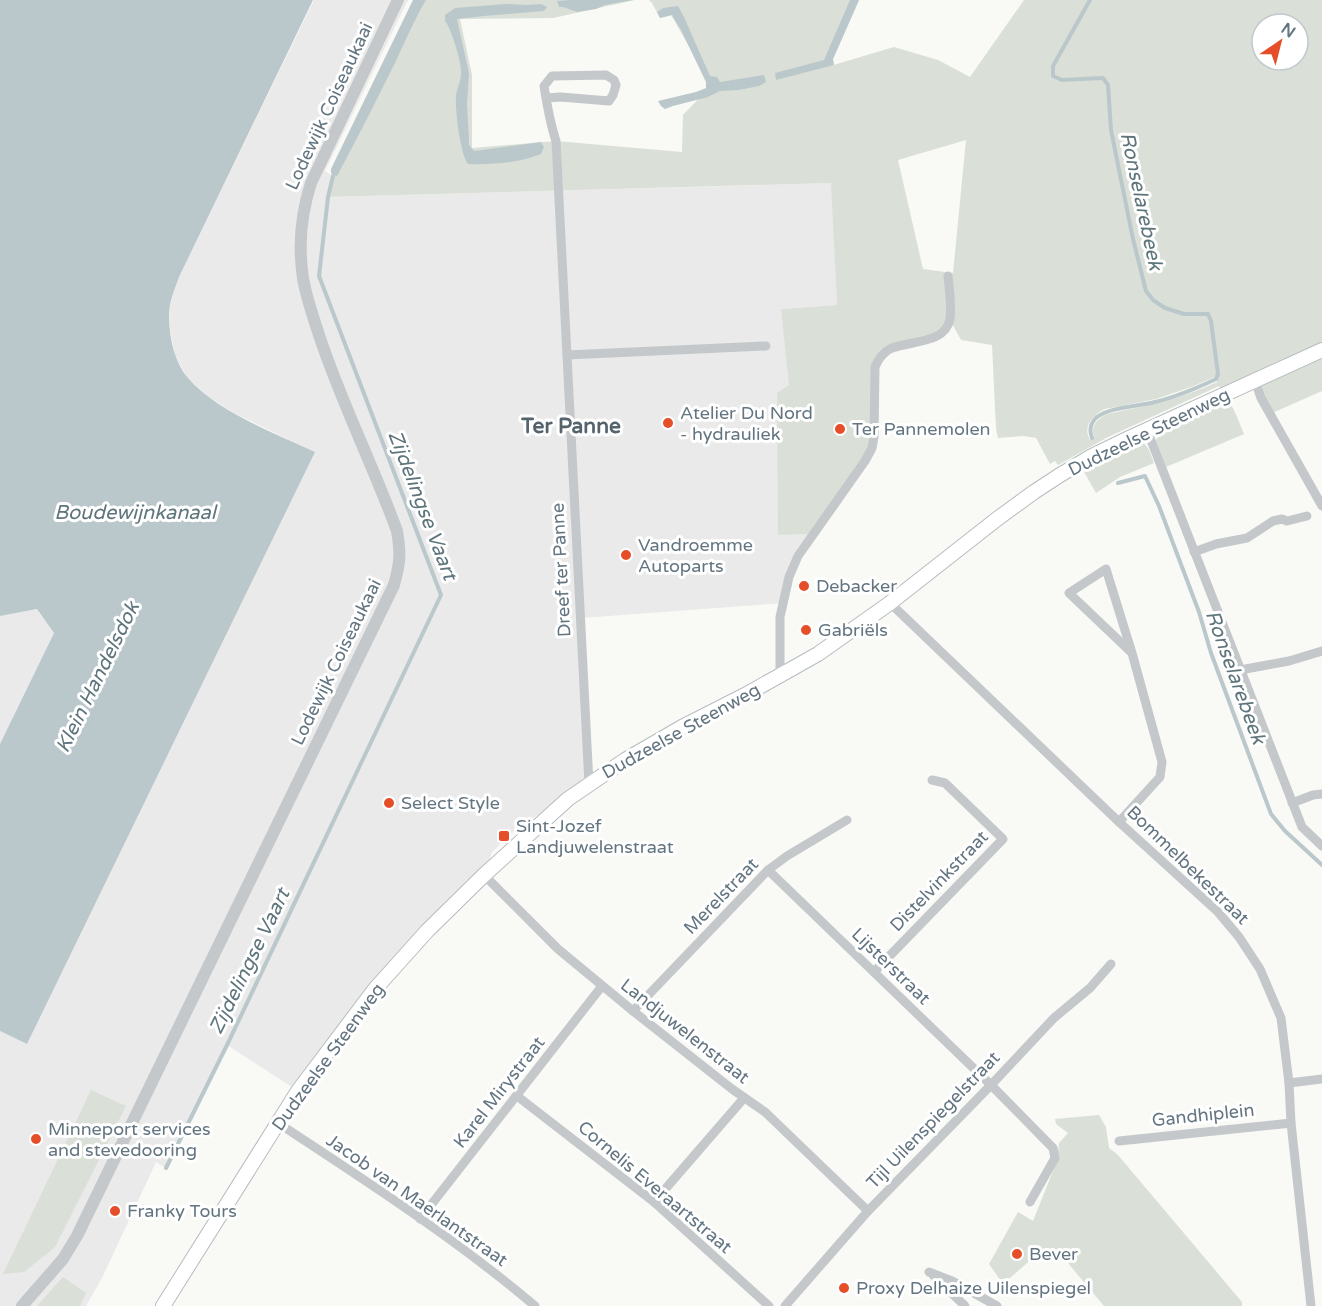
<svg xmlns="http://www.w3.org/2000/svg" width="1322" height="1306" font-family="'Varela Round',sans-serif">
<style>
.built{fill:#e9eae9}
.green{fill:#dae0d7;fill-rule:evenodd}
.water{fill:#bac8cb}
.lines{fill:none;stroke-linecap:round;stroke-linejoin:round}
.stream{stroke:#bac8cb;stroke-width:4}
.secondary-casing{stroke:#b6bcc0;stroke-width:16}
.minor{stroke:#c4c8cb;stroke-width:9}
.tertiary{stroke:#c4c8cb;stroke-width:12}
.secondary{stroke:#fff;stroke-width:14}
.poi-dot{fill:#e54e29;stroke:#fff;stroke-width:2}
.labels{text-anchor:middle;stroke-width:6;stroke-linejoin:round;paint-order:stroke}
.street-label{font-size:18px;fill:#637581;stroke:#fff}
.poi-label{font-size:18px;fill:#637581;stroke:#fff;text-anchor:start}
.water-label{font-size:20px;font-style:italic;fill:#5e757c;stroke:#fff}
.quarter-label{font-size:21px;font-weight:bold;fill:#55636c;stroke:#fff}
</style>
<rect width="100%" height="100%" fill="#f9f9f6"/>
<g class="built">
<polygon points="314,0 408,0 325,171 333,176 328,197 832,183 837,305 781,309 790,385 778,535 813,534 798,556 783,603 581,618 588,775 540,814 521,824 492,852 484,875 427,931 298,1091 227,1045 251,991 166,1168 156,1162 103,1276 86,1306 0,1306 0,1031 27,1044 315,452 236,414 208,397 187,377 175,355 170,330 170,303 179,277"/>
<polygon points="37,609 54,633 0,744 0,616"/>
</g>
<g class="green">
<path d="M418 0H635L553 18 460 19 472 75V148L556 141 682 152 683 115 711 86 705 74 671 15 660 18 652 3 649 0H859L830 66 894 47 938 60 970 77 1024 0H1322V391L1270 414 1255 381 1224 395 1219 386 1108 437 1058 465 1055 461 1050 464 1036 438 1023 436 998 438 996 428 992 345 961 340 950 320 946 330 902 345 879 359 872 448 813 534 778 535 777 393 789 385 781 309 837 305 831 183 328 197 333 176ZM1262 24H1298V60H1262ZM966 140 953 273 923 269 898 160ZM1217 376V382C1181 399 1146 406 1107 414 1098 419 1090 425 1094 437L1090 440C1082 426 1093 415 1105 409L1156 399 1191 387Z"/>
<polygon points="1228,400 1234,410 1244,434 1166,467 1156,440 1163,430"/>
<polygon points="1136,442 1145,444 1149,450 1154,463 1120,477 1096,493 1083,470"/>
<polygon points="91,1090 126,1106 55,1247 24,1272 3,1274"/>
<polygon points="1099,1115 1106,1127 1109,1148 1118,1155 1242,1302 1242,1306 1104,1306 1067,1262 1041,1251 1003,1284 989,1264 1018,1212 1033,1221 1057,1161 1059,1143 1068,1133 1056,1124 1055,1119"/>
<polygon points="63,1277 86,1293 80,1306 37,1306"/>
</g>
<g class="water">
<path d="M0 0H313L179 277C176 286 172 295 170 304 167 328 172 359 188 378 219 413 273 432 315 452L27 1044 0 1031V744L54 633 37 609 0 616Z"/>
<path d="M413 0H426C414 20 405 42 395 63 376 101 357 139 337 176L331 173V169Z"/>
<polygon points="570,0 633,0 605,5 596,9 577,12 563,7 559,7 557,1"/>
<polygon points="850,0 859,0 833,59 834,65 776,80 775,73 824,60"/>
<path d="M506 4 526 5 541 4 547 7 544 11 484 16 457 19 469 73 467 104 469 140V145L474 151 541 142 544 147 541 154C519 163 492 165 468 164 460 153 455 110 456 96 457 88 461 81 461 73 462 63 451 28 445 21V15L455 8Z"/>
<polygon points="678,6 684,17 710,76 717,77 720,82 764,75 766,82 759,86 739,90 720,91 708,97 673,106 665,109 661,106 658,101 696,92 706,88 706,82 681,30 672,15 660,18 657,12 663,8"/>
</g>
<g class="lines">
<g class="stream">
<path d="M1090 0 1053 66V76L1062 80 1103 78 1108 85 1111 130 1133 239 1146 291 1153 300 1165 308 1184 314H1208L1211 321 1218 374 1216 379C1197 388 1176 397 1155 402 1139 406 1110 407 1097 417 1090 423 1089 430 1092 438"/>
<polyline points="1118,483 1145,476 1159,506 1199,612 1211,653 1271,814 1285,831 1322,865"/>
<polyline points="166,1168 227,1045 441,595 319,276 328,197 333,176 336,170"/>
</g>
<g class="secondary-casing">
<polyline id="secondary" points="163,1306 298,1091 375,989 427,931 484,875 568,799 625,760 682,727 745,695 818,654 890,603 997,519 1034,492 1060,475 1092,456 1129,438 1322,350"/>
</g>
<g class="minor">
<path d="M546 98 561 97 609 101 613 95 616 85 614 80 606 75 552 76 544 86C547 105 550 123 556 141L589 784"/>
<polyline points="567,355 766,346"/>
<polyline points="1255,381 1261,398 1322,506"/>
<polyline points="1147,430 1302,827 1322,846"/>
<polyline points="1194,552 1216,544 1247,538 1273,521 1282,519 1287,521 1307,516"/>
<polyline points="890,603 1119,822 1218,912 1239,937 1260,969 1281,1018 1289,1083 1291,1123 1311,1306"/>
<polyline points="1240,670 1289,661 1322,651"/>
<path d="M780 676V617L789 577 798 556 865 461 872 448 874 437 875 367C878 360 882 353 890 349 909 340 945 345 950 319 952 305 949 289 948 276"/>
<polyline points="1292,803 1313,795 1322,794"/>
<polyline points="1119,822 1160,777 1162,762 1132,653 1106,569 1069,593 1132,653"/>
<polyline points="768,870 991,1085 1053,1148 1055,1158 1030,1202"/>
<polyline points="484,875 558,949 633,1011 732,1089 765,1112 868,1211"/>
<polyline points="874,972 1003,839 945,783 932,780"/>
<polyline points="633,1011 768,870 787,856 847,820"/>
<polyline points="1289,1083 1322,1079"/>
<polyline points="517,1096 654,1202 769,1306"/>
<path d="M278 1123C366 1181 455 1238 535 1306"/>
<polyline points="1119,1141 1291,1123"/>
<polyline points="654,1202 744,1098"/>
<polyline points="420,1219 602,986"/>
<polyline points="929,1272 952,1281 997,1306"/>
<polyline points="933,1275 965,1306"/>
<polyline points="785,1306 868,1211 991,1085 1054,1018 1090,988 1111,964"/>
</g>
<path class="tertiary" d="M22 1306 63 1259 77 1236 394 585C400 563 401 554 397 531 373 465 341 402 319 335 313 316 306 297 303 278 298 245 301 214 311 183L398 0"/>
<use href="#secondary" class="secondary"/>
</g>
<g class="poi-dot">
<circle cx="668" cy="423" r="6"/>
<circle cx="840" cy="429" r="6"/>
<circle cx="626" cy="555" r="6"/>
<circle cx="804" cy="586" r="6"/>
<circle cx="806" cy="630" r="6"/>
<circle cx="389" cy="803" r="6"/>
<rect x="498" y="830" width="12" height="12" rx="3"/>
<circle cx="36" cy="1139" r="6"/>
<circle cx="115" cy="1211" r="6"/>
<circle cx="1017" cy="1254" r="6"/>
<circle cx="844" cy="1288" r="6"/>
</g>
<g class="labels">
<g class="street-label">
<text transform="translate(329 106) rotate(-65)" y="6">Lodewijk Coiseaukaai</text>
<text transform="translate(1149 432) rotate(-26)" y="6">Dudzeelse Steenweg</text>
<text transform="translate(561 570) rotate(-93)" y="6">Dreef ter Panne</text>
<text transform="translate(336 662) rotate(-64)" y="6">Lodewijk Coiseaukaai</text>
<text transform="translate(681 731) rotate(-29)" y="6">Dudzeelse Steenweg</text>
<text transform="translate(1188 865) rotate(44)" y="6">Bommelbekestraat</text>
<text transform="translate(939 881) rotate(-46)" y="6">Distelvinkstraat</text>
<text transform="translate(721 896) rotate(-46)" y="6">Merelstraat</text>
<text transform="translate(891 966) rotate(44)" y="6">Lijsterstraat</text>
<text transform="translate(685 1031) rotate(38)" y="6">Landjuwelenstraat</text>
<text transform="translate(328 1057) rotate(-54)" y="6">Dudzeelse Steenweg</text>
<text transform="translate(499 1092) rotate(-52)" y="6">Karel Mirystraat</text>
<text transform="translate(1203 1115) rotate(-6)" y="6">Gandhiplein</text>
<text transform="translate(933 1120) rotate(-46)" y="6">Tijl Uilenspiegelstraat</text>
<text transform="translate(655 1187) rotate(40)" y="6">Cornelis Everaartstraat</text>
<text transform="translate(417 1200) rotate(35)" y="6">Jacob van Maerlantstraat</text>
</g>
<g class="poi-label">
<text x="680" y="419">Atelier Du Nord<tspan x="680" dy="21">- hydrauliek</tspan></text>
<text x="852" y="435">Ter Pannemolen</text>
<text x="638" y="551">Vandroemme<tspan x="638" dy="21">Autoparts</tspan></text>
<text x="816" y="592">Debacker</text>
<text x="818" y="636">Gabriëls</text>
<text x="401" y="809">Select Style</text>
<text x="516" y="832">Sint-Jozef<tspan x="516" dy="21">Landjuwelenstraat</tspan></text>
<text x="48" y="1135">Minneport services<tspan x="48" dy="21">and stevedooring</tspan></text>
<text x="127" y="1217">Franky Tours</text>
<text x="1029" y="1260">Bever</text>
<text x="856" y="1294">Proxy Delhaize Uilenspiegel</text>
</g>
<g class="water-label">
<text transform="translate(1142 201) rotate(78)" y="7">Ronselarebeek</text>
<text transform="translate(423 505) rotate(69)" y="7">Zijdelingse Vaart</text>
<text x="135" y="519">Boudewijnkanaal</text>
<text transform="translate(97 677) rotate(-64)" y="7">Klein Handelsdok</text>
<text transform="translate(1236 677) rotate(70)" y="7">Ronselarebeek</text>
<text transform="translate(249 961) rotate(-64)" y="7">Zijdelingse Vaart</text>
</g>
<g class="quarter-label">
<text x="571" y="433">Ter Panne</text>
</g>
</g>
<g transform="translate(1280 42) rotate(35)"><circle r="28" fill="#ffffff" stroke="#c1c8cd" stroke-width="1.5"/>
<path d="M0-4.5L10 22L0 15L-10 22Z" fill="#e54e29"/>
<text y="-9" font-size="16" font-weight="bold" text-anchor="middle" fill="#637581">N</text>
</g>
</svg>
